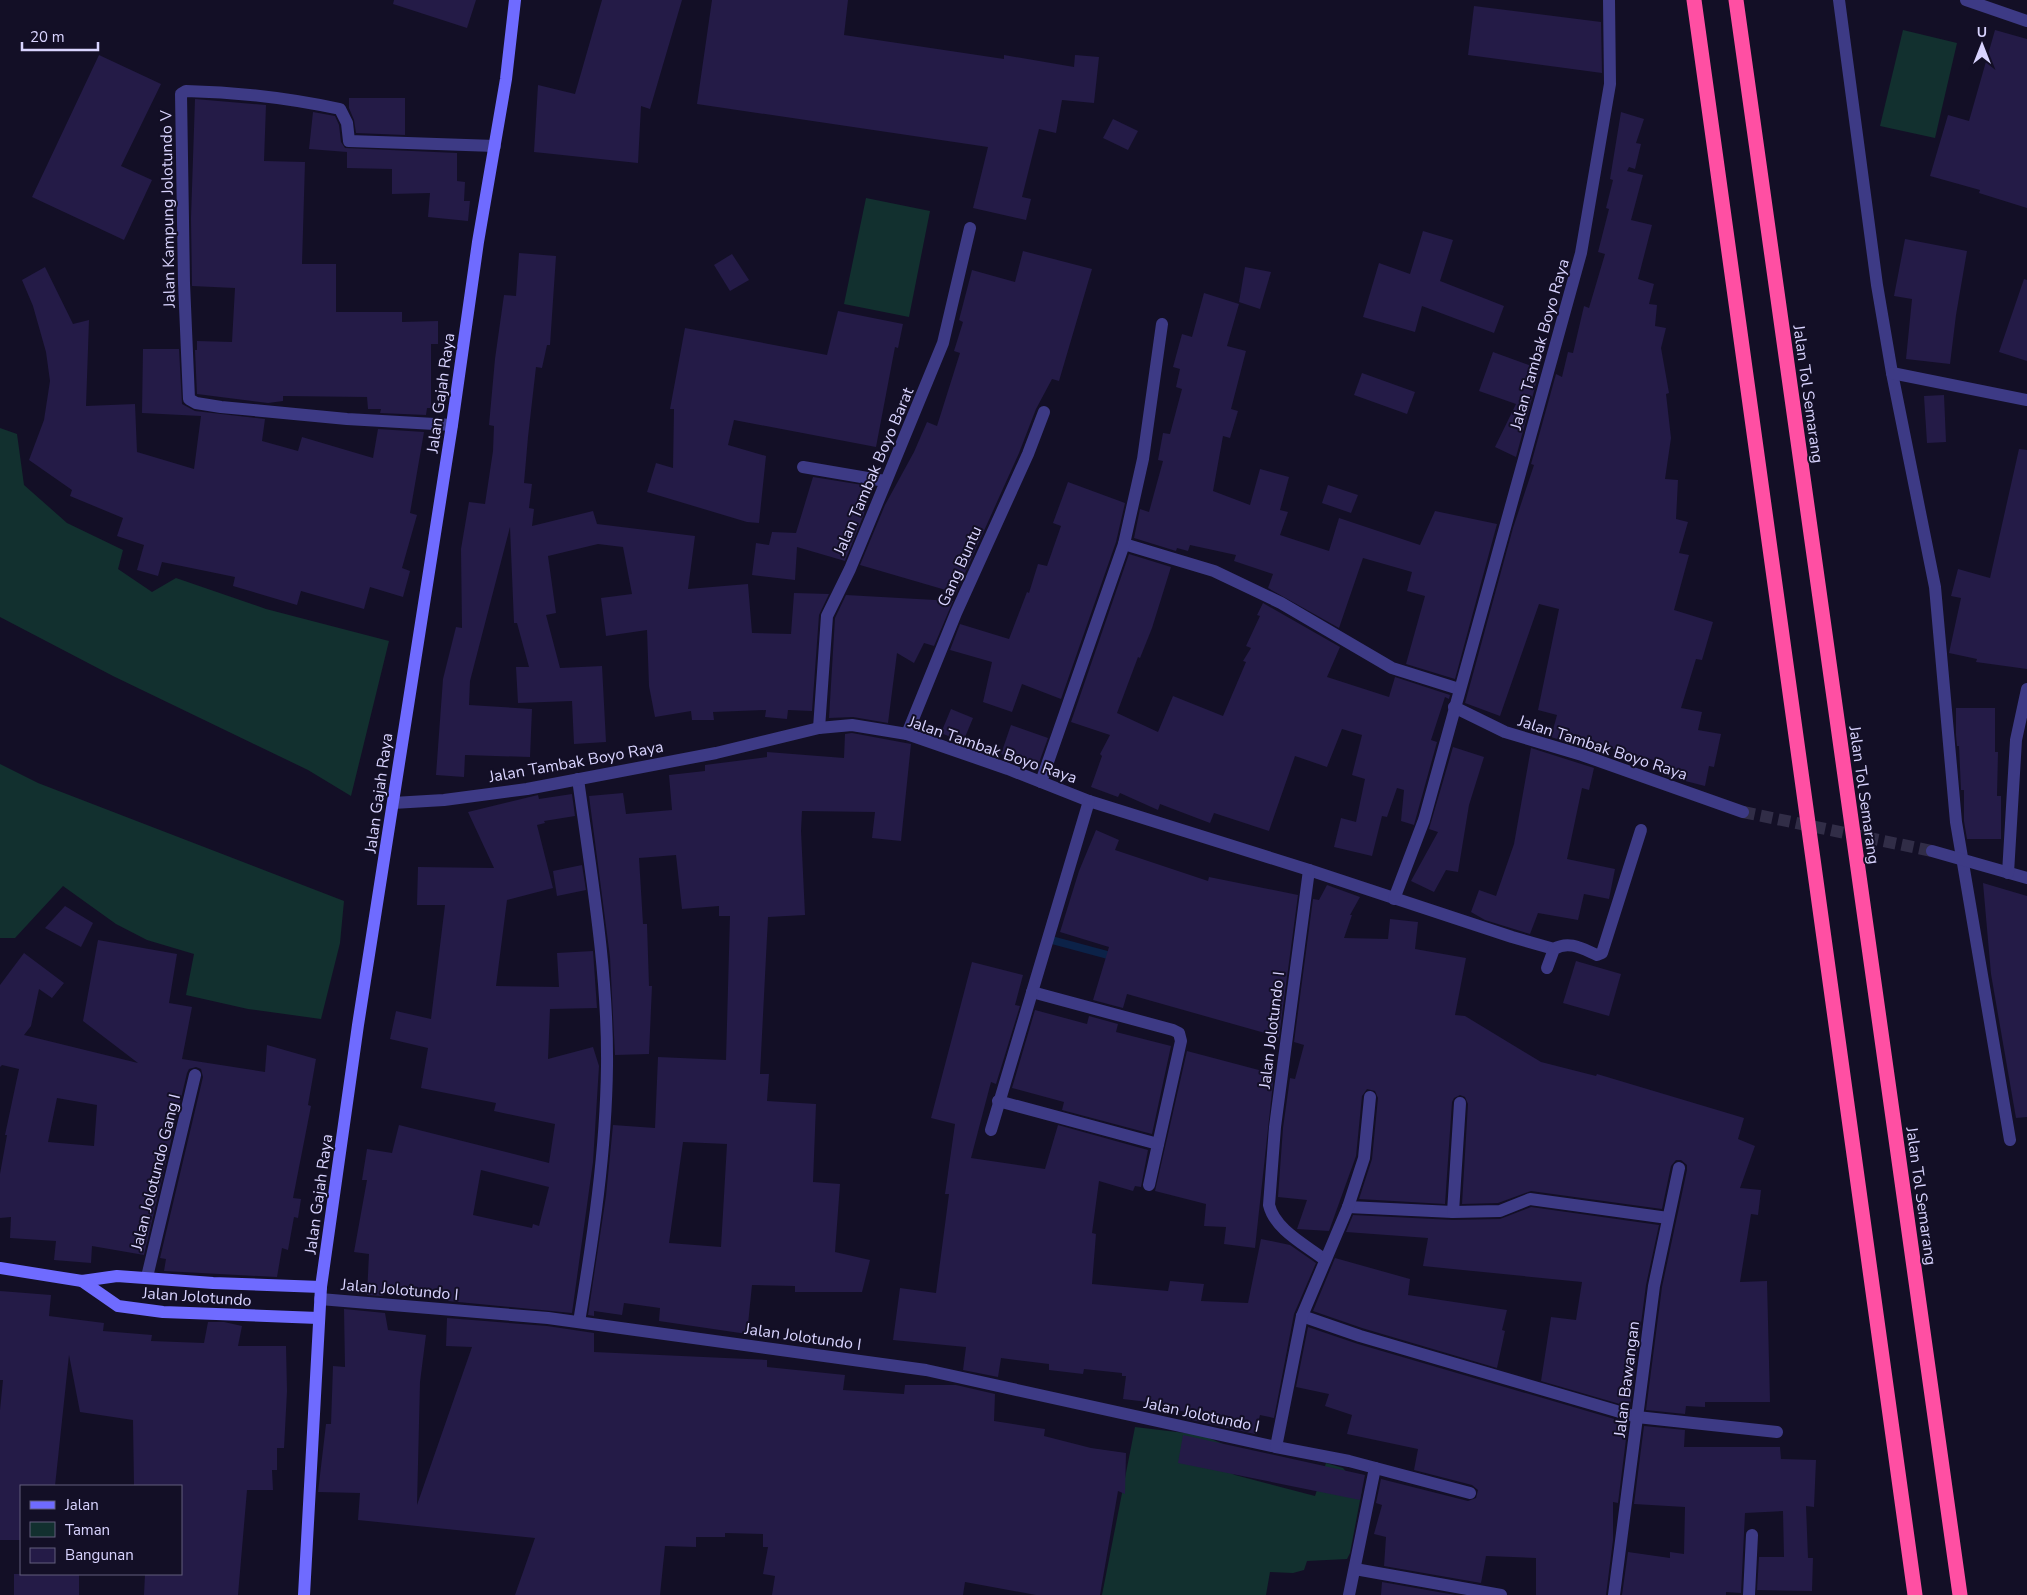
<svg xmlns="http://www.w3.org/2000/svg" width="2027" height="1595" font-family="'Nunito Sans',sans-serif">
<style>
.green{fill:#12302f}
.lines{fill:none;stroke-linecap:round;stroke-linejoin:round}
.stream{stroke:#0c2248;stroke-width:8}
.building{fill:#241b47;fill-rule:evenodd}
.street-tunnel{stroke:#312d47;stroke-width:12;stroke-dasharray:12 6;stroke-linecap:butt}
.street{stroke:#3d3a85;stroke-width:12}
.secondary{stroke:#6f6bff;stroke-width:12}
.highway{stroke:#ff4fa3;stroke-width:15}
.labels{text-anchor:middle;stroke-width:4;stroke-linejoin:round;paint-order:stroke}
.street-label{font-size:16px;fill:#d9d4ff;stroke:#130f26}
</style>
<rect width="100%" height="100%" fill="#130f26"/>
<g class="green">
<polygon points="1903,30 1957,43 1935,138 1880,126"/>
<polygon points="866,198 930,211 909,317 844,304"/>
<polygon points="0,428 17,434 24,485 67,523 123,550 118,569 152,592 176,578 266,609 389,641 351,796 308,770 113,676 0,617"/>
<polygon points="0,764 38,783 344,901 340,943 321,1019 248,1009 186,995 194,954 147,940 116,924 63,886 15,938 0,938"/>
<polygon points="1135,1427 1202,1435 1223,1444 1223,1469 1235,1475 1315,1496 1326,1463 1343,1468 1362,1490 1350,1553 1347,1559 1307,1561 1304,1570 1293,1573 1270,1572 1266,1595 1102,1595"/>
</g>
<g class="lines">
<polyline class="stream" points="1048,939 1115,957"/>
</g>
<g class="building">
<polygon points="394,0 476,0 467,28 393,4"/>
<polygon points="602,0 682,0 650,109 641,106 638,163 534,152 538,85 575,94"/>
<polygon points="712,0 848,0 844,35 1004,59 1004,55 1074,67 1075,55 1099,57 1094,103 1062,100 1056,133 1039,129 1022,197 1031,199 1026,220 973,208 988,147 697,104"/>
<polygon points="1474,6 1601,22 1602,73 1468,55"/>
<polygon points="1995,30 2027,39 2027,208 1979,193 1980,190 1930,176 1948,115 1969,121"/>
<polygon points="99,55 161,84 121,166 152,180 124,240 32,197"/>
<polygon points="349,98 405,98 405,135 356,133 354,120 349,108"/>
<polygon points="195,99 266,105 264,161 305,162 302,264 336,264 336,312 402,312 402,322 438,321 438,344 431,344 431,408 427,408 426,415 380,413 381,409 368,409 367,397 283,396 283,401 268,403 197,394 195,350 197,350 197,341 232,342 235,288 192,286 191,218"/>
<polygon points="313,112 335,116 339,125 341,142 345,148 457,153 457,181 465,182 464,201 470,201 468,221 428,217 430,193 392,194 392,169 347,168 347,152 309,149"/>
<polygon points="1621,112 1644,119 1636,143 1641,144 1635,169 1629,167 1627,171 1643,175 1631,220 1652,225 1638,279 1654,284 1649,304 1657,305 1655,326 1666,328 1661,348 1669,393 1666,394 1671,438 1665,479 1678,480 1676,519 1688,522 1679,553 1689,555 1674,610 1713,622 1702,660 1696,659 1681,708 1702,712 1698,730 1721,734 1714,767 1709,766 1705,786 1662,775 1664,763 1600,745 1598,752 1551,737 1557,715 1538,710 1559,609 1539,604 1500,716 1465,703 1513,528 1534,465 1531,464 1556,374 1562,377 1568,352 1573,353 1584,306 1589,308 1605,254 1598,252 1609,209 1606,208 1613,180 1610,179"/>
<polygon points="1113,119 1138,131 1128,150 1103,138"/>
<polygon points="1423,231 1453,240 1440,281 1504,306 1494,333 1422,306 1415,332 1363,317 1379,263 1410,274"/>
<polygon points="1905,239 1967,251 1956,315 1950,364 1906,359 1912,299 1894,296"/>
<polygon points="1023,251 1092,269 1059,381 1052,379 1036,409 1019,453 956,593 860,565 885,505 914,452 927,422 937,426 960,353 954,351 963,322 959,320 972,270 1015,282"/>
<polygon points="519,253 556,256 550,345 547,345 542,368 536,367 528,437 524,483 532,484 529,508 534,509 532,526 593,511 597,524 695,536 688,589 748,584 752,633 791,634 794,593 829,594 819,615 812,711 788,710 787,719 765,717 766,710 713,712 714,720 692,720 691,711 655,717 649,686 647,630 606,636 601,598 632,594 623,547 598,544 548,556 556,613 546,615 560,668 602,666 606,742 574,744 572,701 518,703 516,667 529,667 517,623 514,623 510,527 470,681 469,705 532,709 530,757 465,755 464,777 436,775 443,679 456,627 462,628 461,549 469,502 485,504 493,451 494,426 489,425 495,359 504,295 516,296"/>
<polygon points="732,254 749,280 730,291 714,265"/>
<polygon points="45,267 73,324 89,320 86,406 135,404 137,452 194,469 201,416 142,413 143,349 179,349 182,404 195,411 265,419 262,441 298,451 302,437 373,458 378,429 424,432 410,513 417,515 402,568 410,571 403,597 370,587 364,609 301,591 297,605 233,586 235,577 162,562 158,576 137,570 144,545 117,536 123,518 70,496 72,490 29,460 44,420 50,381 46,352 33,306 22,280"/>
<polygon points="1245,267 1271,272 1260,309 1239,302"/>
<polygon points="2024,279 2027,280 2027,361 1999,352"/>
<polygon points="1204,293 1239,304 1227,346 1246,351 1231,409 1238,411 1230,438 1223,436 1213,491 1250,505 1260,469 1289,477 1280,510 1288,512 1280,535 1329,551 1339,518 1420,545 1435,511 1497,524 1455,679 1406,664 1425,596 1407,591 1412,572 1363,558 1339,628 1268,588 1273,574 1234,561 1236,555 1190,545 1188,551 1177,548 1176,551 1134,538 1140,509 1149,512 1163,461 1158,460 1163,433 1170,434 1182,389 1176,387 1180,369 1173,367 1182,334 1192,337"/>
<polygon points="838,311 903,324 898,348 895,347 876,447 734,420 728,445 766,456 759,523 747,522 647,492 656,463 673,468 674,409 670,409 685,328 827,355"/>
<polygon points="1493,352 1540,369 1516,457 1495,447 1516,404 1479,391"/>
<polygon points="1362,373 1415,392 1407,414 1354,395"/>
<polygon points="1944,395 1946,442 1927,443 1924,396"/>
<polygon points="2019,449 2027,450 2027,669 1976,662 1977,659 1949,653 1961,598 1951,596 1958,569 1990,578"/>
<polygon points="813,477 869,486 864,514 845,561 797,547 795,580 752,575 756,543 769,545 772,532 796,533"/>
<polygon points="1068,482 1125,503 1116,542 1061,699 1022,684 1012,712 983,702 992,662 950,650 960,624 1009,639 1027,592 1029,593 1038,564 1047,566 1061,526 1053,523"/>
<polygon points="1328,485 1358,495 1351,513 1322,503"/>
<polygon points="1129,554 1171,567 1152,628 1140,658 1138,657 1117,713 1158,732 1173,696 1223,716 1246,662 1243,661 1251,648 1246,646 1260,616 1257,615 1263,603 1340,647 1327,677 1389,697 1395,677 1450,695 1449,699 1445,697 1431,740 1437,742 1414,825 1401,821 1404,790 1397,788 1387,817 1382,816 1372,856 1334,847 1341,818 1356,822 1365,779 1352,775 1362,735 1342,729 1327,767 1295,756 1269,831 1214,813 1210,823 1160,804 1158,810 1120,793 1118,797 1091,787 1102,756 1100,754 1110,735 1071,722"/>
<polygon points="846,595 953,601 934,646 924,643 914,663 897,653 888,723 853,717 829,718 835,618"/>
<polygon points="1956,708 1995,708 1995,752 1998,752 1997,796 2001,796 2001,839 1967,839 1964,821 1964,790 1961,790 1959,746 1957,746 1956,735"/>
<polygon points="951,709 973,718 963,742 941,733"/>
<polygon points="1011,725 1048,738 1037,768 1001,754"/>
<path d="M852 733 911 744 901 841 872 838 875 812 802 811 801 831 805 915 768 917 760 1074H769L767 1101 816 1104 813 1182 840 1184 835 1252 870 1260 862 1292H795V1286L752 1285 747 1334 659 1321 660 1308 624 1303 622 1315 594 1311V1316L588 1315 606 1196 613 1125 655 1128 658 1057 726 1060 730 916H719V906L682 909 676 855 639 858 643 924H647L649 986H652L649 1054 615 1055 610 957 589 796 623 793 626 814 672 810 669 775 705 771V765L767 757V752L844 758 845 734ZM683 1142 727 1144 721 1247 669 1243Z"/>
<polygon points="1453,747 1484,757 1469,805 1458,872 1446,870 1434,892 1411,881 1438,832 1429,829"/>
<polygon points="1531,748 1594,768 1589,790 1582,788 1567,859 1615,869 1609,899 1584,894 1578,920 1538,913 1530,934 1485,920 1471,912 1479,890 1496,896 1514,844"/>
<path d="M572 794 575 816 544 821 545 823 537 825 553 888 507 900 496 986 559 987 557 953 593 951 597 1008 550 1009 548 1059 593 1047 599 1066 593 1162 572 1313 448 1301V1294L382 1292 383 1296 367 1295 369 1254 354 1252 367 1180H362L367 1149 392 1153 399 1125 549 1163 555 1124 494 1111 496 1103 421 1088 428 1048 390 1039 396 1011 431 1019 445 905H417L418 867 494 868 468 812 538 795 539 799ZM481 1170 549 1187 539 1226 533 1224 532 1228 473 1215Z"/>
<polygon points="1096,830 1119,840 1115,850 1208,881 1209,877 1298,895 1279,1037 1127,994 1123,1008 1093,1000 1109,947 1060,932 1079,871"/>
<polygon points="582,865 586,890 557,896 553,871"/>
<polygon points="1983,883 2027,896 2027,1117 2016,1118 1991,974"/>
<polygon points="1327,885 1360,897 1350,915 1352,915 1344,938 1388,939 1390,919 1418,922 1415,949 1466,958 1455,1015 1465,1016 1541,1062 1596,1076 1597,1074 1744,1118 1738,1139 1755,1146 1740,1188 1761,1190 1758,1215 1751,1214 1740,1282 1767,1281 1770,1402 1705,1402 1705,1407 1686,1406 1685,1414 1646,1410 1662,1287 1687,1170 1687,1165 1681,1160 1676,1160 1671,1166 1662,1209 1531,1191 1498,1203 1462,1204 1468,1104 1465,1097 1460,1095 1454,1098 1452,1102 1445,1204 1359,1199 1372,1159 1378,1098 1375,1091 1367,1089 1362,1096 1356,1156 1329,1231 1297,1229 1307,1200 1278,1197 1283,1128 1290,1078 1295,1079 1304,1045 1294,1042 1313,899 1319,900"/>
<polygon points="65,906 93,923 81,947 45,928"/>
<path d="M98 940 177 954 169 1003 192 1007 182 1059 265 1072 267 1045 316 1059 308 1105 311 1106 293 1198 301 1199 298 1218 294 1217 288 1250 282 1248 277 1277 164 1271 166 1259 160 1258 203 1077 201 1069 196 1067 189 1069 187 1073 144 1255 92 1246 91 1263 54 1260 56 1241 10 1238 11 1217 0 1218V1174L7 1135H5L19 1069 2 1065 0 1067V985L24 953 64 983 52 998 39 989 31 1026 24 1035 138 1063 83 1021ZM57 1098 97 1105 94 1146 48 1142Z"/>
<polygon points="1576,961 1621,974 1609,1016 1563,1003"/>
<polygon points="972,962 1023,975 1015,1005 1020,1006 996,1084 991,1082 971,1158 1045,1169 1058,1125 1148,1150 1141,1187 1135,1186 1133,1191 1099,1181 1092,1233 1096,1234 1092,1284 1168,1291 1170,1281 1204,1284 1201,1301 1248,1303 1261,1239 1290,1245 1316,1263 1294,1314 1274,1418 1260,1415 1255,1434 1187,1419 1188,1412 1171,1410 1172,1405 1123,1399 1126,1376 1122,1376 1122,1373 1084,1369 1083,1374 1049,1370 1049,1364 1001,1358 998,1377 963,1370 966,1347 893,1340 900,1288 936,1293 949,1194 945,1194 955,1124 931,1118"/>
<polygon points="1035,1010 1087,1024 1089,1016 1118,1024 1116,1032 1171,1046 1152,1134 1062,1110 1064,1102 1012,1088"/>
<polygon points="1187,1051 1274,1074 1255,1248 1224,1244 1226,1227 1204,1226 1206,1204 1155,1191"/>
<polygon points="1531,1207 1659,1225 1646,1285 1630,1407 1541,1381 1551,1317 1576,1320 1582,1282 1423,1266 1428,1238 1346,1232 1353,1215 1453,1220 1500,1219"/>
<polygon points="1335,1258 1410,1279 1408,1295 1507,1310 1502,1330 1505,1331 1497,1368 1362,1328 1313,1311"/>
<polygon points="0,1291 51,1295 49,1316 104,1323 103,1331 152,1335 151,1341 204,1343 208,1322 224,1322 242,1326 238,1346 286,1346 287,1391 284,1448 277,1448 277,1470 272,1470 273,1490 247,1490 238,1595 144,1595 145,1574 181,1574 181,1486 134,1486 133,1420 80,1412 69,1355 55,1486 21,1486 21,1540 0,1540 0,1410 3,1380 0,1380"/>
<polygon points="344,1309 385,1313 388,1330 426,1335 420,1382 417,1505 472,1347 446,1346 447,1318 547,1326 594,1333 594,1352 767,1360 767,1367 845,1375 843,1390 904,1394 905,1385 956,1385 995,1394 994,1421 1045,1429 1044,1436 1091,1448 1126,1453 1125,1494 1118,1491 1100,1595 1036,1595 965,1582 963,1595 772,1595 775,1576 763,1574 768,1547 763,1547 763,1534 725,1533 725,1537 696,1537 696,1547 665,1546 660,1595 515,1595 535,1538 358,1520 360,1493 318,1492 326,1424 331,1424 333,1366 345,1367"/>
<polygon points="1308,1327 1358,1344 1628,1423 1618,1503 1613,1502 1613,1540 1606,1595 1536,1595 1536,1558 1486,1556 1481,1583 1384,1566 1386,1537 1374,1534 1382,1505 1376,1503 1381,1479 1468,1501 1476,1498 1478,1490 1472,1485 1414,1470 1418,1449 1347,1434 1352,1415 1325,1406 1329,1394 1296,1387"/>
<polygon points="1644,1426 1685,1430 1684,1447 1780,1447 1781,1459 1816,1460 1814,1507 1806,1506 1808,1558 1813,1558 1812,1591 1757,1590 1759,1557 1784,1557 1783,1511 1745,1513 1741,1593 1726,1592 1726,1595 1622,1595 1628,1552 1670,1558 1670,1552 1684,1554 1685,1507 1634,1504"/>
<polygon points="1183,1435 1365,1475 1360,1500 1178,1463"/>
<rect x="14" y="1574" width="65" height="21"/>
<polygon points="1382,1582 1455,1595 1381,1595"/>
</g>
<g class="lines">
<polyline class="street-tunnel" points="1743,812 1932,851"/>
<g class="street">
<polyline points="1839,0 1877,285 1892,373 1935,587 1956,822 2010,1140"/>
<polyline points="1966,0 2027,21"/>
<polyline points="1892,373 2027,400"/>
<path d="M452 425 347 419 221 407 196 403 189 399 184 283 181 94 186 91C239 92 288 98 340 109L347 123 349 141 495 146"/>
<polyline points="803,467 885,481"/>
<polyline points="1124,544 1214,571 1281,603 1392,668 1459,689"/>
<polyline points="1454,707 1505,732 1582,755 1743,812"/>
<polyline points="819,728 827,616 850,569 943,343 970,228"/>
<polyline points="907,734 956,613 1028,454 1044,412"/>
<path d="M578 779C591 874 608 970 607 1066 606 1152 593 1238 579 1322"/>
<polyline points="1041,782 1124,544 1143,459 1162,324"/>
<polyline points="393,803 444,800 527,789 716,753 819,728 852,725 907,734 1008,769 1089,801 1309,870 1512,937 1554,949"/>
<polyline points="1932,851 2027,878"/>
<path d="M1309 870 1275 1127 1269 1205C1275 1230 1306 1245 1325 1260"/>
<polyline points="2008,873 2016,740 2027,689"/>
<polyline points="1394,899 1424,820 1581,253 1610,84 1609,0"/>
<path d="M1547 968 1554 949C1569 940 1583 949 1597 955L1602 953 1641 830"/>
<polyline points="1032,992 1173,1030 1179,1033 1181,1041 1149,1185"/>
<polyline points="998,1101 1158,1144"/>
<polyline points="991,1130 1089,801"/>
<polyline points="1348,1207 1453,1212 1500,1211 1530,1199 1668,1218"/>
<polyline points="1453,1212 1460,1103"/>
<polyline points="147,1277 195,1075"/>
<polyline points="320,1299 548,1318 926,1370 1276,1447 1349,1461 1470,1493"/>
<polyline points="1302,1316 1360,1336 1637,1417 1777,1432"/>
<polyline points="1276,1447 1302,1316 1348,1207 1364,1158 1370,1097"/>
<polyline points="1355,1569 1501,1595"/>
<polyline points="1349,1595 1375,1468"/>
<polyline points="1614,1595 1654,1286 1679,1168"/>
<polyline points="1749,1595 1752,1535"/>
</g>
<g class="secondary">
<polyline points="0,1268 82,1281 117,1276 213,1283 321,1287"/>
<polyline points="82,1281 118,1306 163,1312 318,1318"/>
<polyline points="304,1595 321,1287 358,1025 452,425 478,242 506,79 515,0"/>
</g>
<g class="highway">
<polyline points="1694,0 1915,1595"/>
<polyline points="1736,0 1960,1595"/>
</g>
</g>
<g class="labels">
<g class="street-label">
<text transform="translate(167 209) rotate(-91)" y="6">Jalan Kampung Jolotundo V</text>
<text transform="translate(1539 344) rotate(-74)" y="6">Jalan Tambak Boyo Raya</text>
<text transform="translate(440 393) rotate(-82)" y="6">Jalan Gajah Raya</text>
<text transform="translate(1809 394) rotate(82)" y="6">Jalan Tol Semarang</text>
<text transform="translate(873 471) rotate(-67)" y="6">Jalan Tambak Boyo Barat</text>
<text transform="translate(959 566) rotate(-66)" y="6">Gang Buntu</text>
<text transform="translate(1603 747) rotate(18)" y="6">Jalan Tambak Boyo Raya</text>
<text transform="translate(993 749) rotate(19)" y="6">Jalan Tambak Boyo Raya</text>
<text transform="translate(576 761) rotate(-10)" y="6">Jalan Tambak Boyo Raya</text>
<text transform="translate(378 793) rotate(-82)" y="6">Jalan Gajah Raya</text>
<text transform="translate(1865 795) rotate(82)" y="6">Jalan Tol Semarang</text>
<text transform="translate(1271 1030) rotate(-83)" y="6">Jalan Jolotundo I</text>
<text transform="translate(155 1172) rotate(-76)" y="6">Jalan Jolotundo Gang I</text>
<text transform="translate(318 1194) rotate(-82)" y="6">Jalan Gajah Raya</text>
<text transform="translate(1922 1196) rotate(82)" y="6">Jalan Tol Semarang</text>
<text transform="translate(400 1289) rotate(5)" y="6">Jalan Jolotundo I</text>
<text transform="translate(197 1296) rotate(4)" y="6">Jalan Jolotundo</text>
<text transform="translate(803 1336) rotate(8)" y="6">Jalan Jolotundo I</text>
<text transform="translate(1626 1379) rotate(-83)" y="6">Jalan Bawangan</text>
<text transform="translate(1202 1414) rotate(12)" y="6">Jalan Jolotundo I</text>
</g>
</g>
<rect x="20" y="1485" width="162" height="90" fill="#130f26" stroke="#625e7d"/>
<rect x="30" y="1501" width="25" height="8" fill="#6f6bff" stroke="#625e7d"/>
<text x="65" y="1510" font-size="15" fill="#d9d4ff">Jalan</text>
<rect x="30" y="1522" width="25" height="15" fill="#12302f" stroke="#625e7d"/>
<text x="65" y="1535" font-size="15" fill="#d9d4ff">Taman</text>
<rect x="30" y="1548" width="25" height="15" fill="#241b47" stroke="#625e7d"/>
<text x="65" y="1560" font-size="15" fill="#d9d4ff">Bangunan</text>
<g transform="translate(1982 45)" stroke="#130f26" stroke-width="4" paint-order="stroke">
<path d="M0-4L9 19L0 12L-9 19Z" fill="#d9d4ff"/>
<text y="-8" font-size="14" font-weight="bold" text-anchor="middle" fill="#d9d4ff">U</text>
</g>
<path d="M22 42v8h76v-8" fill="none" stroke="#d9d4ff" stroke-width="2.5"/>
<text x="30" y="42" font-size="15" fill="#d9d4ff" stroke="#130f26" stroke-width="4" paint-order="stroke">20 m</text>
</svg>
